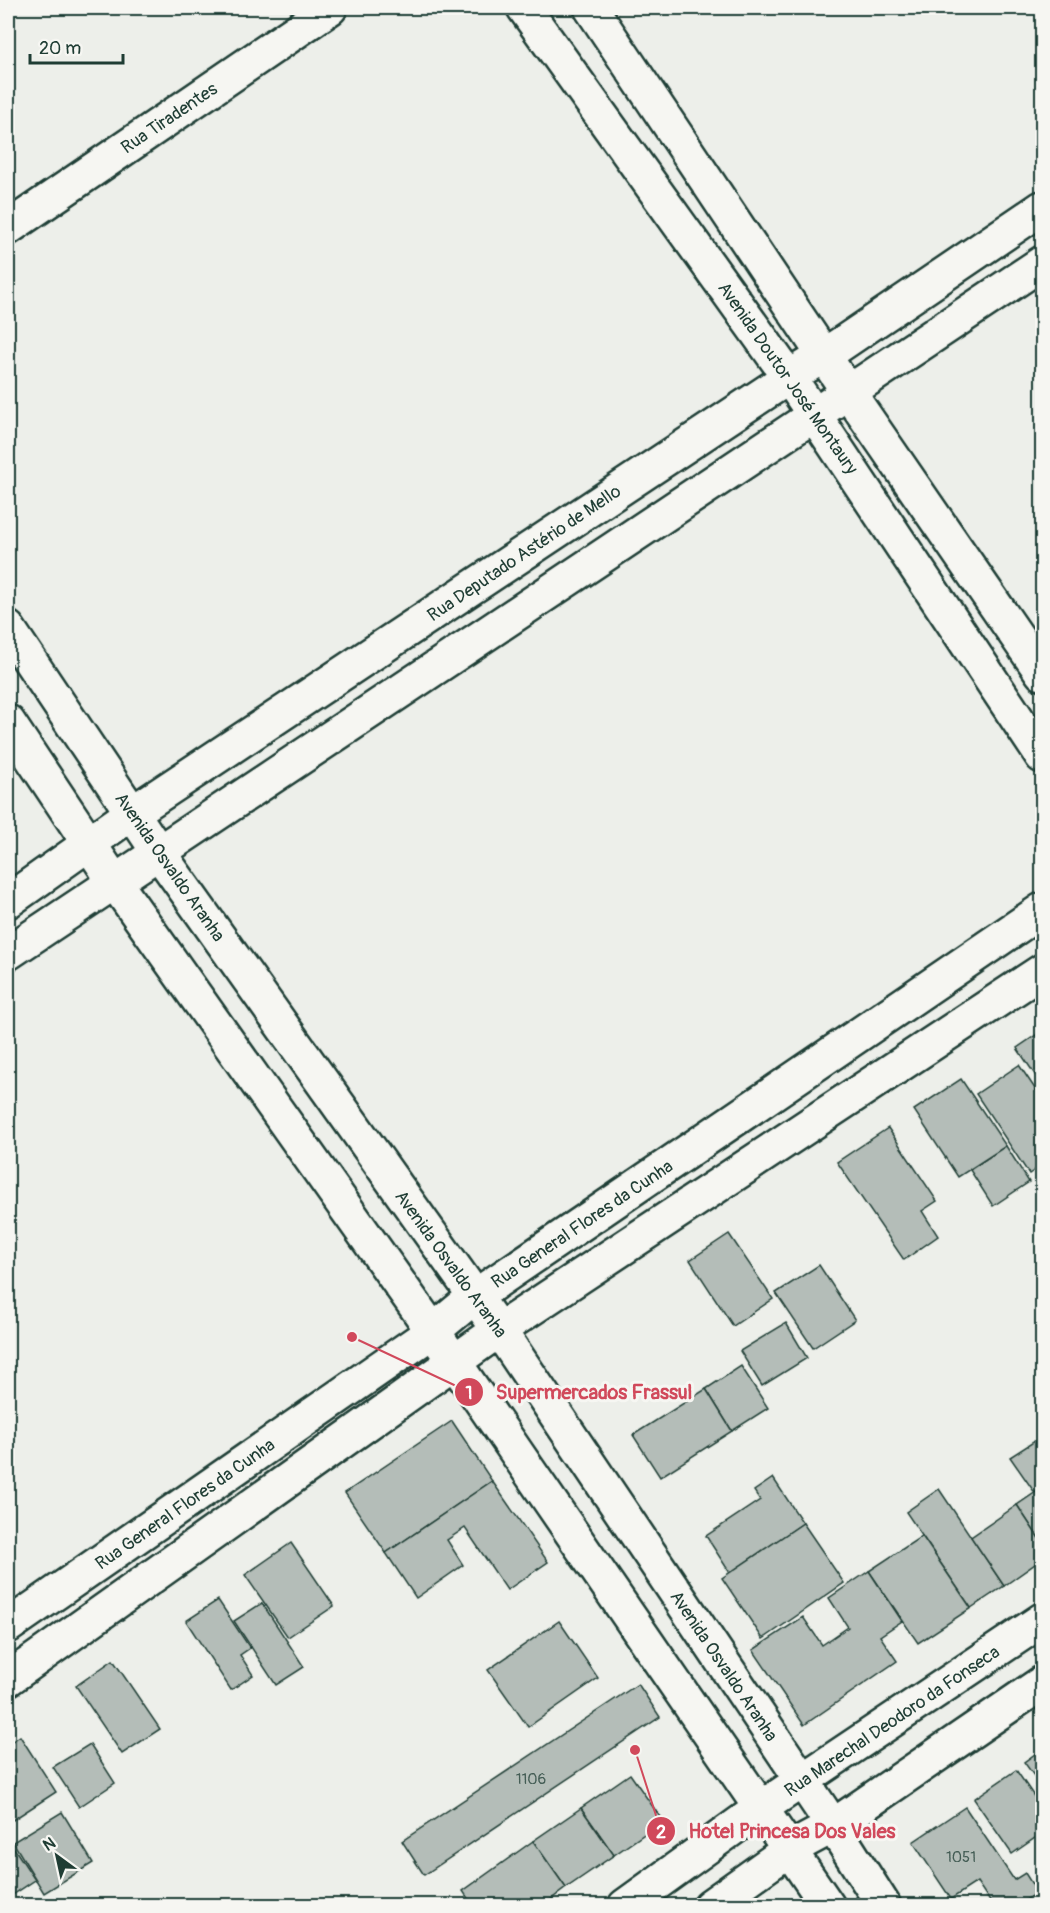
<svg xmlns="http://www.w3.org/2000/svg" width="1050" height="1913" font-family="Pangolin,sans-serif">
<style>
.building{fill:#b4bdb8;stroke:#1f3d34;stroke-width:1.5}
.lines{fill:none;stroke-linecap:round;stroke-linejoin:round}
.minor-casing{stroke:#1f3d34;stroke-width:38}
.major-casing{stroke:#1f3d34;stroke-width:38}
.minor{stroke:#f6f6f2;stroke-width:33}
.major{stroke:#f6f6f2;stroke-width:33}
.labels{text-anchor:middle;stroke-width:6;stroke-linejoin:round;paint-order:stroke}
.number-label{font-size:15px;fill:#445d55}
.street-label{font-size:18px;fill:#1f3d34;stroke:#f6f6f2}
.leader{fill:none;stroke:#d1495b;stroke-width:2}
.callout-dot{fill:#d1495b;stroke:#f6f6f2;stroke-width:2}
.mark-label{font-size:18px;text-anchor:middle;font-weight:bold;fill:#fff}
.callout-label{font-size:20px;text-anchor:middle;font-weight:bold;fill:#d1495b;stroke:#f6f6f2;stroke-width:6;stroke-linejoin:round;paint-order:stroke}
</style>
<rect width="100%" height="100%" fill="#edefea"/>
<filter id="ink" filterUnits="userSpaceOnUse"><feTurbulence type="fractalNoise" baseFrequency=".0167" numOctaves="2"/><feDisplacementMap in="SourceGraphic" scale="12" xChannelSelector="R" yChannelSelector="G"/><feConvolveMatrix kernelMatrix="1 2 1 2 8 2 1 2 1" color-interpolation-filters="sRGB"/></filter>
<g filter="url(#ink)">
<g class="building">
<polygon points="1042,1031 1042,1085 1017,1048"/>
<polygon points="1019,1065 1042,1099 1042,1165 1029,1174 976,1094"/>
<polygon points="961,1079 1006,1146 958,1177 914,1110"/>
<polygon points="888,1128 937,1201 922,1211 938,1236 904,1260 837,1162"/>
<polygon points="1006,1146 1029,1182 993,1206 970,1170"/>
<polygon points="729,1234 773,1299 733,1326 690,1260"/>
<polygon points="819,1265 855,1320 813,1348 776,1293"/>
<polygon points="786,1323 807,1358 762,1386 740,1351"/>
<polygon points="741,1366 768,1408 732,1431 706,1389"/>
<polygon points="706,1389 732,1431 660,1477 633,1435"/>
<polygon points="452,1421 492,1481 386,1553 345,1493"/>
<polygon points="1041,1437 1042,1439 1042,1488 1035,1493 1010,1457"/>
<polygon points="773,1478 803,1523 730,1573 706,1536 760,1500 754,1491"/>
<polygon points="492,1481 548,1562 507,1590 465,1528 447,1540 463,1565 416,1598 386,1553"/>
<polygon points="1042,1488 1042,1543 1017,1505"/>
<polygon points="939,1489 1004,1586 971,1608 906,1512"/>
<polygon points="1017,1505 1042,1543 1042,1559 1004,1586 971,1537"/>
<polygon points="803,1523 844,1583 763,1639 722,1578"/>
<polygon points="922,1536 971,1608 918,1643 869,1571"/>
<polygon points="291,1543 334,1606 288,1637 245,1575"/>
<polygon points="869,1571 902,1621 880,1636 897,1661 804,1725 753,1650 803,1617 822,1645 848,1627 829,1598"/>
<polygon points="218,1600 250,1648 240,1655 253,1675 231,1690 186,1621"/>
<polygon points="262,1603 304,1667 276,1685 234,1621"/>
<polygon points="559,1621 598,1678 528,1727 488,1670"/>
<polygon points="113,1660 160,1729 122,1754 76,1686"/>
<polygon points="638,1684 660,1717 424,1875 402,1841"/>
<polygon points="20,1736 56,1792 8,1823 8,1744"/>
<polygon points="90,1744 115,1783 79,1807 53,1767"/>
<polygon points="1042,1749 1042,1787 1024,1762"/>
<polygon points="1016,1770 1042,1808 1042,1833 1012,1854 974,1799"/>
<polygon points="630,1774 663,1821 614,1855 581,1808"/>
<polygon points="965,1807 1014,1880 1025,1873 1037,1892 1017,1906 993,1906 977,1882 951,1899 913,1842"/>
<polygon points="581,1808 614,1855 566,1888 533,1841"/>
<polygon points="62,1812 93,1863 44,1893 13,1842"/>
<polygon points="8,1839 35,1880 8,1898"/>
<polygon points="533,1841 566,1888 542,1906 473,1906 463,1891"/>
</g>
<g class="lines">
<g class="minor-casing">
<g id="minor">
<polyline points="524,8 789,377 1042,756"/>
<polyline points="591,8 849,393 1042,673"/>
<polyline points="8,228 330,8"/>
<polyline points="8,901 132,813 789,377 825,355 1042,208"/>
<polyline points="8,953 1042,263"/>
<polyline points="8,1626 433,1331 474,1297 1042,910"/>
<polyline points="8,1679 499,1330 1042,971"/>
<polyline points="625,1906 761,1808 1042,1620"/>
<polyline points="710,1906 790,1849 833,1826 1042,1683"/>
</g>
</g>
<g class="major-casing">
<g id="major">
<polyline points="8,628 159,853 499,1330 833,1826 884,1906"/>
<polyline points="8,722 114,881 433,1331 828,1906"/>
</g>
</g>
<use href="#minor" class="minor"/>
<use href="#major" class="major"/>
</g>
</g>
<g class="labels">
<g class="number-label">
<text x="531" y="1784">1106</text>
<text x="961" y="1862">1051</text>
</g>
<g class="street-label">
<text transform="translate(169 118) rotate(-34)" y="6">Rua Tiradentes</text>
<text transform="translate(788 378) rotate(55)" y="6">Avenida Doutor José Montaury</text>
<text transform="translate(524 553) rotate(-34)" y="6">Rua Deputado Astério de Mello</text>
<text transform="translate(170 867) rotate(55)" y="6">Avenida Osvaldo Aranha</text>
<text transform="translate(582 1224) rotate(-34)" y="6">Rua General Flores da Cunha</text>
<text transform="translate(451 1264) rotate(54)" y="6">Avenida Osvaldo Aranha</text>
<text transform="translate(185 1504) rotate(-35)" y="6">Rua General Flores da Cunha</text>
<text transform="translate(724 1666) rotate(56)" y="6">Avenida Osvaldo Aranha</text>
<text transform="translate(892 1721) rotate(-34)" y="6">Rua Marechal Deodoro da Fonseca</text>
</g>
</g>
<path class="leader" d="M352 1337L469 1392M635 1750L661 1831"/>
<g class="callout-dot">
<circle cx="352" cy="1337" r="6"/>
<circle cx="635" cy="1750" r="6"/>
<circle cx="469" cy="1392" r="15"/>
<circle cx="661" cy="1831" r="15"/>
</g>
<g class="mark-label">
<text x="469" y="1399">1</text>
<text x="661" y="1838">2</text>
</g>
<g class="callout-label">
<text x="594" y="1399">Supermercados Frassul</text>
<text x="792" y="1838">Hotel Princesa Dos Vales</text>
</g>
<rect width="1050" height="1913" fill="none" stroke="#f6f6f2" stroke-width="30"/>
<rect x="15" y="15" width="1020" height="1883" fill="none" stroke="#1f3d34" stroke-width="2" filter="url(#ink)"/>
<g transform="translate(57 1856) rotate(327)" stroke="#f6f6f2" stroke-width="4.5" paint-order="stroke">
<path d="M0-4.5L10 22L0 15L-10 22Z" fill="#1f3d34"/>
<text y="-9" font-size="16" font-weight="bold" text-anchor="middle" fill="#1f3d34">N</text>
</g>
<path d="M30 54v9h93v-9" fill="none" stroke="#1f3d34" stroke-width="3"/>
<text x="39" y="54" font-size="18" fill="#1f3d34" stroke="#f6f6f2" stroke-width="4.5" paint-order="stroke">20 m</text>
</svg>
